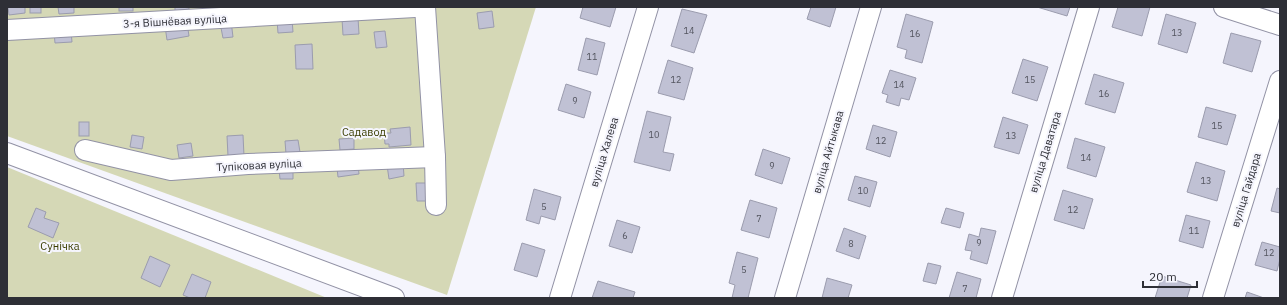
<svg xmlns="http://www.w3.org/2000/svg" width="1287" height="305" font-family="'IBM Plex Sans',sans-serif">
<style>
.green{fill:#d5d8b6}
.building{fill:#c0c1d4;stroke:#9b9cae}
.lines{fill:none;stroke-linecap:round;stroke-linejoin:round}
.minor-casing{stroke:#9292a5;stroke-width:22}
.minor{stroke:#fff;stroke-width:20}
.labels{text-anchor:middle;stroke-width:4;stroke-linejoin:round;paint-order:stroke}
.number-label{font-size:9px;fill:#52545e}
.street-label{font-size:11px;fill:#2e2f36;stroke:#f5f5fd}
.park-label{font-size:11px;fill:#3a3d00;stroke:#f5f5fd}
</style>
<rect width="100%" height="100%" fill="#f5f5fd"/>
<g class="green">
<polygon points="7,7 536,7 447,295 7,136"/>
<polygon points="7,167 327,298 7,298"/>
</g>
<g class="building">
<polygon points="8,7 25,7 25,13 9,15"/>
<rect x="30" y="7" width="11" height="6"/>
<polygon points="58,7 74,7 74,13 59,14"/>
<rect x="119" y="7" width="14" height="4"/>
<polygon points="175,7 189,7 189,9 175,11"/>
<polygon points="583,7 616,7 610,27 580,18"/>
<polygon points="811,7 836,7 830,27 807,19"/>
<polygon points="1037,7 1070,7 1067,16"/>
<polygon points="1118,7 1150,7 1142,36 1112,27"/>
<polygon points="682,9 707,15 694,53 671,46"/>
<polygon points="492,11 494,27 479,29 477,13"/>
<polygon points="906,14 933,22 922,63 905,58 907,50 897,47"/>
<polygon points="1166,14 1196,23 1187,53 1158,44"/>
<polygon points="358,18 359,34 343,35 342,19"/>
<polygon points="292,19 293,32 278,33 277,20"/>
<polygon points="231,21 233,37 223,38 220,23"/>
<polygon points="187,23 189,36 167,40 165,26"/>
<polygon points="71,31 72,42 55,43 54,32"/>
<polygon points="385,31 387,47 376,48 374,32"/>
<polygon points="1231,33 1261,41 1252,72 1223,63"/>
<polygon points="586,38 605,43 597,75 578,70"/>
<polygon points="312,44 313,69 296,69 295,45"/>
<polygon points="1023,59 1048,67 1037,101 1012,93"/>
<polygon points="668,60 693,68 684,100 658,93"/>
<polygon points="890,70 916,78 909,100 901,98 899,106 886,102 888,95 882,93"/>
<polygon points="1094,74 1124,83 1115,113 1085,104"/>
<polygon points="566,84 591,92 584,118 558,110"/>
<polygon points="1206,107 1236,115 1227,145 1198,137"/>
<polygon points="647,111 671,117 663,152 674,154 670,171 634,162"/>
<polygon points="1003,117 1028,125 1019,154 994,147"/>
<rect x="79" y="122" width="10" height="14"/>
<polygon points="873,125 897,132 890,157 866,149"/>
<polygon points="410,127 411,145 389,147 389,144 385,144 384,133 391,133 390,129"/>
<polygon points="132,135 144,137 142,149 130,147"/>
<polygon points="243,135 244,156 228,156 227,136"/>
<polygon points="354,138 354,149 340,150 339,139"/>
<polygon points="1075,138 1105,147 1096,177 1067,168"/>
<polygon points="298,140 300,152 286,154 285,141"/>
<polygon points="191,143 193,156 179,158 177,145"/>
<polygon points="763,149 790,158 782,184 755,175"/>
<polygon points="1196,162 1225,171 1217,201 1187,192"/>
<polygon points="403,163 404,176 389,179 387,165"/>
<polygon points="358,165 359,174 338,177 337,168"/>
<polygon points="279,169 293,169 293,179 280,179"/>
<polygon points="855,176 877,182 870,207 848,200"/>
<polygon points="416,183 427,183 429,201 417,201"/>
<polygon points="1277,188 1280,189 1280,213 1271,211"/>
<polygon points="534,189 561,197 555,220 541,216 539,224 526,220"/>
<polygon points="1063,190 1093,199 1084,229 1054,220"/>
<polygon points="750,200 777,208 769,238 741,230"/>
<polygon points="36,208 46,212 44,218 59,223 53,238 28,227"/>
<polygon points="946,208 964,213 960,228 941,223"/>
<polygon points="1186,215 1210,221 1203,248 1179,241"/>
<polygon points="617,220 640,227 632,253 609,246"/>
<polygon points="844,228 866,236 859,259 836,251"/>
<polygon points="981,228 996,231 987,264 970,259 972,251 965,250 969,234 979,237"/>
<polygon points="1262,242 1280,247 1280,259 1277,271 1255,265"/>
<polygon points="522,243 545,250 537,277 514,270"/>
<polygon points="737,252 758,258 748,298 732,298 735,285 729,283"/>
<polygon points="150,256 170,265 160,287 141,278"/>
<polygon points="928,263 941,266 936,284 923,281"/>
<polygon points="957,272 981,279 976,298 949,298"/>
<polygon points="192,274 211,282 205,298 190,298 183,295"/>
<polygon points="1162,276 1191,285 1187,298 1155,298"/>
<polygon points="827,278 852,285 848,298 822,298"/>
<polygon points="598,281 635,292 633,298 592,298"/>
<polygon points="1247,292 1264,298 1245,298"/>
</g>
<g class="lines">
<g class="minor-casing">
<g id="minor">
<polyline points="425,7 435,157 436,205"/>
<polyline points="1224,7 1280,25"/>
<polyline points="7,30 415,7"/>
<polyline points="85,150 171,170 248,164 435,157"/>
<polyline points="7,153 394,298"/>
<polyline points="560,298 648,7"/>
<polyline points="785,298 871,7"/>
<polyline points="1002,298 1089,7"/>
<polyline points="1213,298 1280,81"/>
</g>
</g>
<use href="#minor" class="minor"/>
</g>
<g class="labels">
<g class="number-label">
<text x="689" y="34">14</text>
<text x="1177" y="36">13</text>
<text x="915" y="37">16</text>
<text x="592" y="60">11</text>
<text x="676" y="83">12</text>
<text x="1030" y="83">15</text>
<text x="899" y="88">14</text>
<text x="1104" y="97">16</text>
<text x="575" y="104">9</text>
<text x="1217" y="129">15</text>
<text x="654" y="138">10</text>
<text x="1011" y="139">13</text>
<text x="881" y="144">12</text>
<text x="1086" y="161">14</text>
<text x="772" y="169">9</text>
<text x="1206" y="184">13</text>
<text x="863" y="194">10</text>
<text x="544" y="210">5</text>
<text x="1073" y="213">12</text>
<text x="759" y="222">7</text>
<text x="1194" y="234">11</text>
<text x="625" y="239">6</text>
<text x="979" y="246">9</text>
<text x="851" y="247">8</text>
<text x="1269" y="256">12</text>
<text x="744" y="273">5</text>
<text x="965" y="292">7</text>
</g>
<g class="street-label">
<text transform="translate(175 21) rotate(-3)" y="4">3-я Вішнёвая вуліца</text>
<text transform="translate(604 152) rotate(-73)" y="4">вуліца Халева</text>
<text transform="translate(828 152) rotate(-74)" y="4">вуліца Айтыкава</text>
<text transform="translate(1045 152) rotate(-73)" y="4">вуліца Даватара</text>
<text transform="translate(259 165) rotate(-3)" y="4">Тупіковая вуліца</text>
<text transform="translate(1246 190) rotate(-73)" y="4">вуліца Гайдара</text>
</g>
<g class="park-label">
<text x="364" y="136">Садавод</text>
<text x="60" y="250">Сунічка</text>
</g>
</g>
<rect width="1287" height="305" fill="none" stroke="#2e2f36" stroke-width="16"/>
<path d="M1143 281v6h54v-6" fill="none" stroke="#2e2f36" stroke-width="2"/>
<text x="1149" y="281" font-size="12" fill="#2e2f36" stroke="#f5f5fd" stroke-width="3" paint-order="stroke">20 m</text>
</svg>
